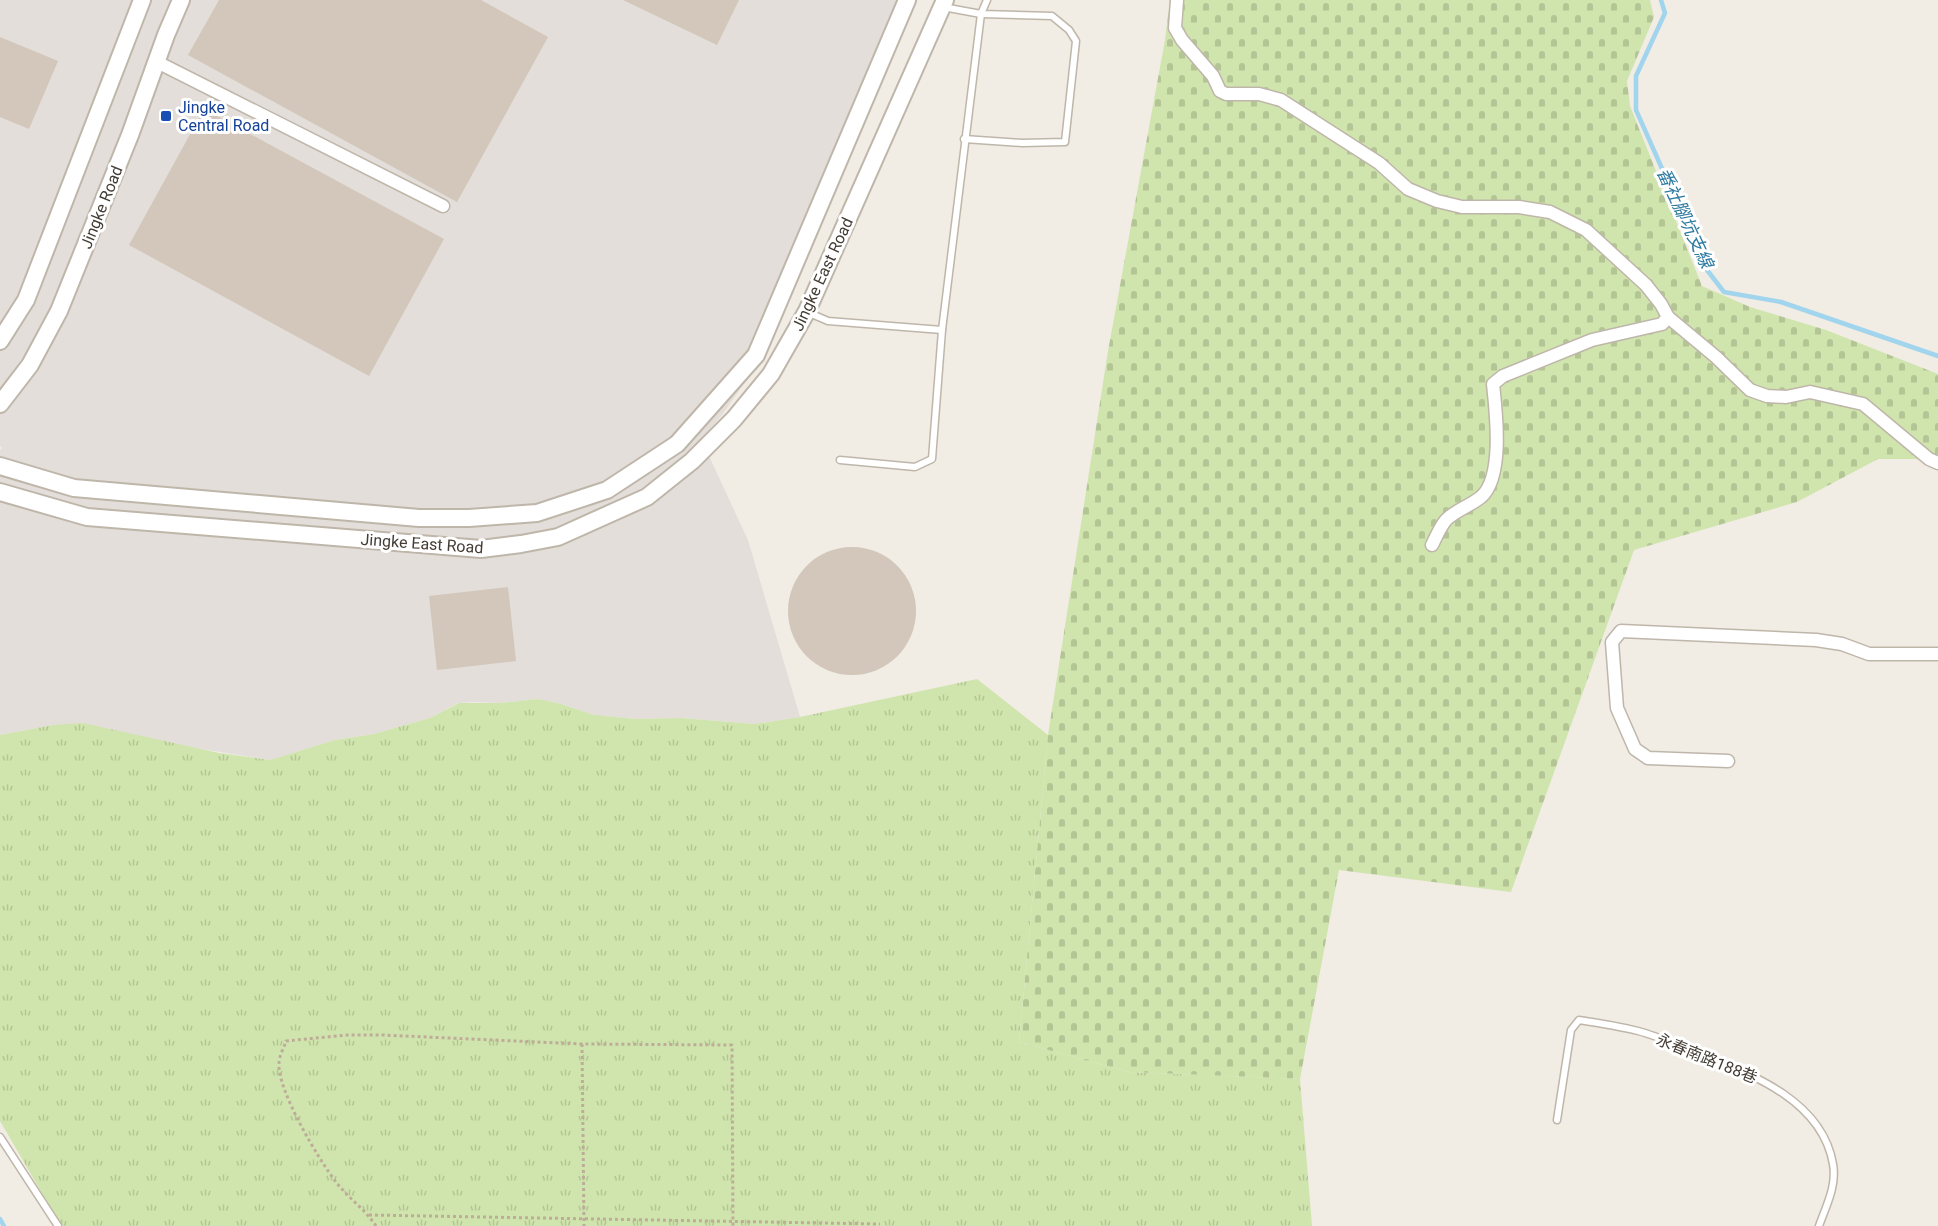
<svg xmlns="http://www.w3.org/2000/svg" width="1938" height="1226" font-family="Roboto,'Noto Sans TC',sans-serif">
<style>
.industrial{fill:#e3ded9}
.grass{fill:url(#grass-tufts)}
.cemetery{fill:url(#cemetery-stones)}
.lines{fill:none;stroke-linecap:round;stroke-linejoin:round}
.stream{stroke:#a1d4ed;stroke-width:4.5}
.building{fill:#d2c7ba}
.service-casing{stroke:#bfb6aa;stroke-width:9}
.minor-casing{stroke:#bfb6aa;stroke-width:15}
.tertiary-casing{stroke:#bfb6aa;stroke-width:20}
.path{stroke:#bdad98;stroke-width:3;stroke-dasharray:3 3;stroke-linecap:butt}
.service{stroke:#fff;stroke-width:6}
.minor{stroke:#fff;stroke-width:12}
.tertiary{stroke:#fff;stroke-width:16}
.transit-dot{fill:#1a4fb4;stroke:#fff;stroke-width:2}
.labels{text-anchor:middle;stroke-width:6;stroke-linejoin:round;paint-order:stroke}
.transit-label{font-size:16px;fill:#164399;stroke:#fff;text-anchor:start}
.street-label{font-size:16px;fill:#433c34;stroke:#fff}
.water-label{font-size:18px;font-style:italic;fill:#2f7ba2;stroke:#fff}
</style>
<defs>
<pattern id="grass-tufts" width="24" height="20" patternUnits="userSpaceOnUse" patternTransform="scale(1.5)"><rect width="24" height="20" fill="#d0e5ad"/><path d="M3 7l-1-3M5 7V3M7 7l1-3M15 17l-1-3M17 17v-4M19 17l1-3" fill="none" stroke="#b4c595"/></pattern>
<pattern id="cemetery-stones" width="16" height="16" patternUnits="userSpaceOnUse" patternTransform="scale(1.5)"><rect width="16" height="16" fill="#d0e5ad"/><path d="M2 7V4a2 2 0 0 1 4 0v3zM10 15v-3a2 2 0 0 1 4 0v3z" fill="#b4c595"/></pattern>
</defs>
<rect width="100%" height="100%" fill="#f1ece4"/>
<polygon class="industrial" points="0,0 912,0 820,217 779,323 753,371 722,415 701,439 748,540 800,717 755,724 681,718 636,719 594,715 561,704 538,699 500,703 474,702 458,703 430,718 374,734 335,740 270,760 53,725 0,735 0,450 2,448 0,446"/>
<polygon class="grass" points="977,679 1048,735 1019,1042 1129,1072 1300,1079 1312,1226 61,1226 0,1121 0,735 53,725 83,723 219,753 270,760 335,740 374,734 430,718 459,703 500,703 538,699 561,704 594,715 636,719 681,718 755,724 800,717"/>
<polygon class="cemetery" points="1170,0 1650,0 1654,17 1627,81 1630,106 1702,286 1750,307 1826,330 1938,374 1938,459 1878,459 1797,502 1634,550 1511,892 1339,870 1300,1079 1129,1072 1019,1042 1048,735 1108,351 1165,40"/>
<g class="lines">
<g class="stream">
<polyline points="1661,0 1665,13 1636,76 1636,110 1707,270 1724,292 1781,302 1938,356"/>
<polyline points="0,1219 4,1226"/>
</g>
</g>
<g class="building">
<polygon points="219,0 481,0 548,37 457,202 188,55"/>
<polygon points="623,0 739,0 717,45"/>
<polygon points="0,37 58,61 29,129 0,117"/>
<polygon points="204,109 444,239 369,376 129,245"/>
<circle cx="852" cy="611" r="64"/>
<polygon points="508,587 516,661 437,670 429,596"/>
</g>
<g class="lines">
<g class="service-casing">
<g id="service">
<polyline points="943,7 981,14 1052,16 1069,30 1076,41 1065,142 1022,143 964,139"/>
<polyline points="807,312 828,321 942,330"/>
<polyline points="840,460 915,467 932,459 942,330 981,14 987,0"/>
<path d="M1557 1120 1571 1030 1579 1020C1599 1023 1618 1026 1638 1031 1658 1036 1678 1046 1698 1053 1751 1074 1822 1100 1833 1164 1837 1186 1826 1206 1819 1226"/>
<polyline points="0,1137 58,1226"/>
</g>
</g>
<g class="minor-casing">
<g id="minor">
<path d="M1177 0 1175 28 1182 40 1213 76 1220 91 1226 94H1259L1281 100 1379 163 1408 189 1437 201 1462 207H1519L1550 212 1586 230 1646 285 1661 304 1668 317 1662 324 1592 340 1503 376 1493 384C1496 412 1504 477 1481 497 1470 506 1454 511 1446 520 1440 527 1436 537 1432 545"/>
<polyline points="157,62 443,206"/>
<polyline points="1668,317 1716,357 1750,390 1767,396 1786,397 1810,392 1863,404 1929,459 1938,463"/>
<polyline points="1728,761 1648,758 1635,749 1617,708 1612,642 1621,631 1816,640 1842,644 1869,654 1938,654"/>
</g>
</g>
<g class="tertiary-casing">
<g id="tertiary">
<polyline points="0,341 26,300 142,0"/>
<polyline points="0,404 30,365 59,311 130,135 166,35 181,0"/>
<polyline points="0,466 74,488 419,518 469,518 537,513 607,490 677,444 756,355 907,0"/>
<polyline points="0,492 87,517 481,549 521,544 558,537 647,497 692,461 734,419 771,374 807,311 945,0"/>
</g>
</g>
<g class="path">
<polyline points="582,1044 584,1226"/>
<polyline points="369,1215 880,1224"/>
<path d="M376 1226C365 1209 348 1198 336 1182 319 1160 277 1090 279 1063 279 1056 284 1048 286 1041L347 1035H382L582 1044 732 1045 733 1226"/>
</g>
<use href="#service" class="service"/>
<use href="#minor" class="minor"/>
<use href="#tertiary" class="tertiary"/>
</g>
<rect class="transit-dot" x="160" y="110" width="12" height="12" rx="3"/>
<g class="labels">
<g class="transit-label">
<text x="178" y="113">Jingke<tspan x="178" dy="18">Central Road</tspan></text>
</g>
<g class="street-label">
<text transform="translate(101 207) rotate(-68)" y="6">Jingke Road</text>
<text transform="translate(822 274) rotate(-65)" y="6">Jingke East Road</text>
<text transform="translate(422 543) rotate(4)" y="6">Jingke East Road</text>
<text transform="translate(1707 1058) rotate(22)" y="6">永春南路188巷</text>
</g>
<g class="water-label">
<text transform="translate(1685 218) rotate(65)" y="6">番社腳坑支線</text>
</g>
</g>
</svg>
